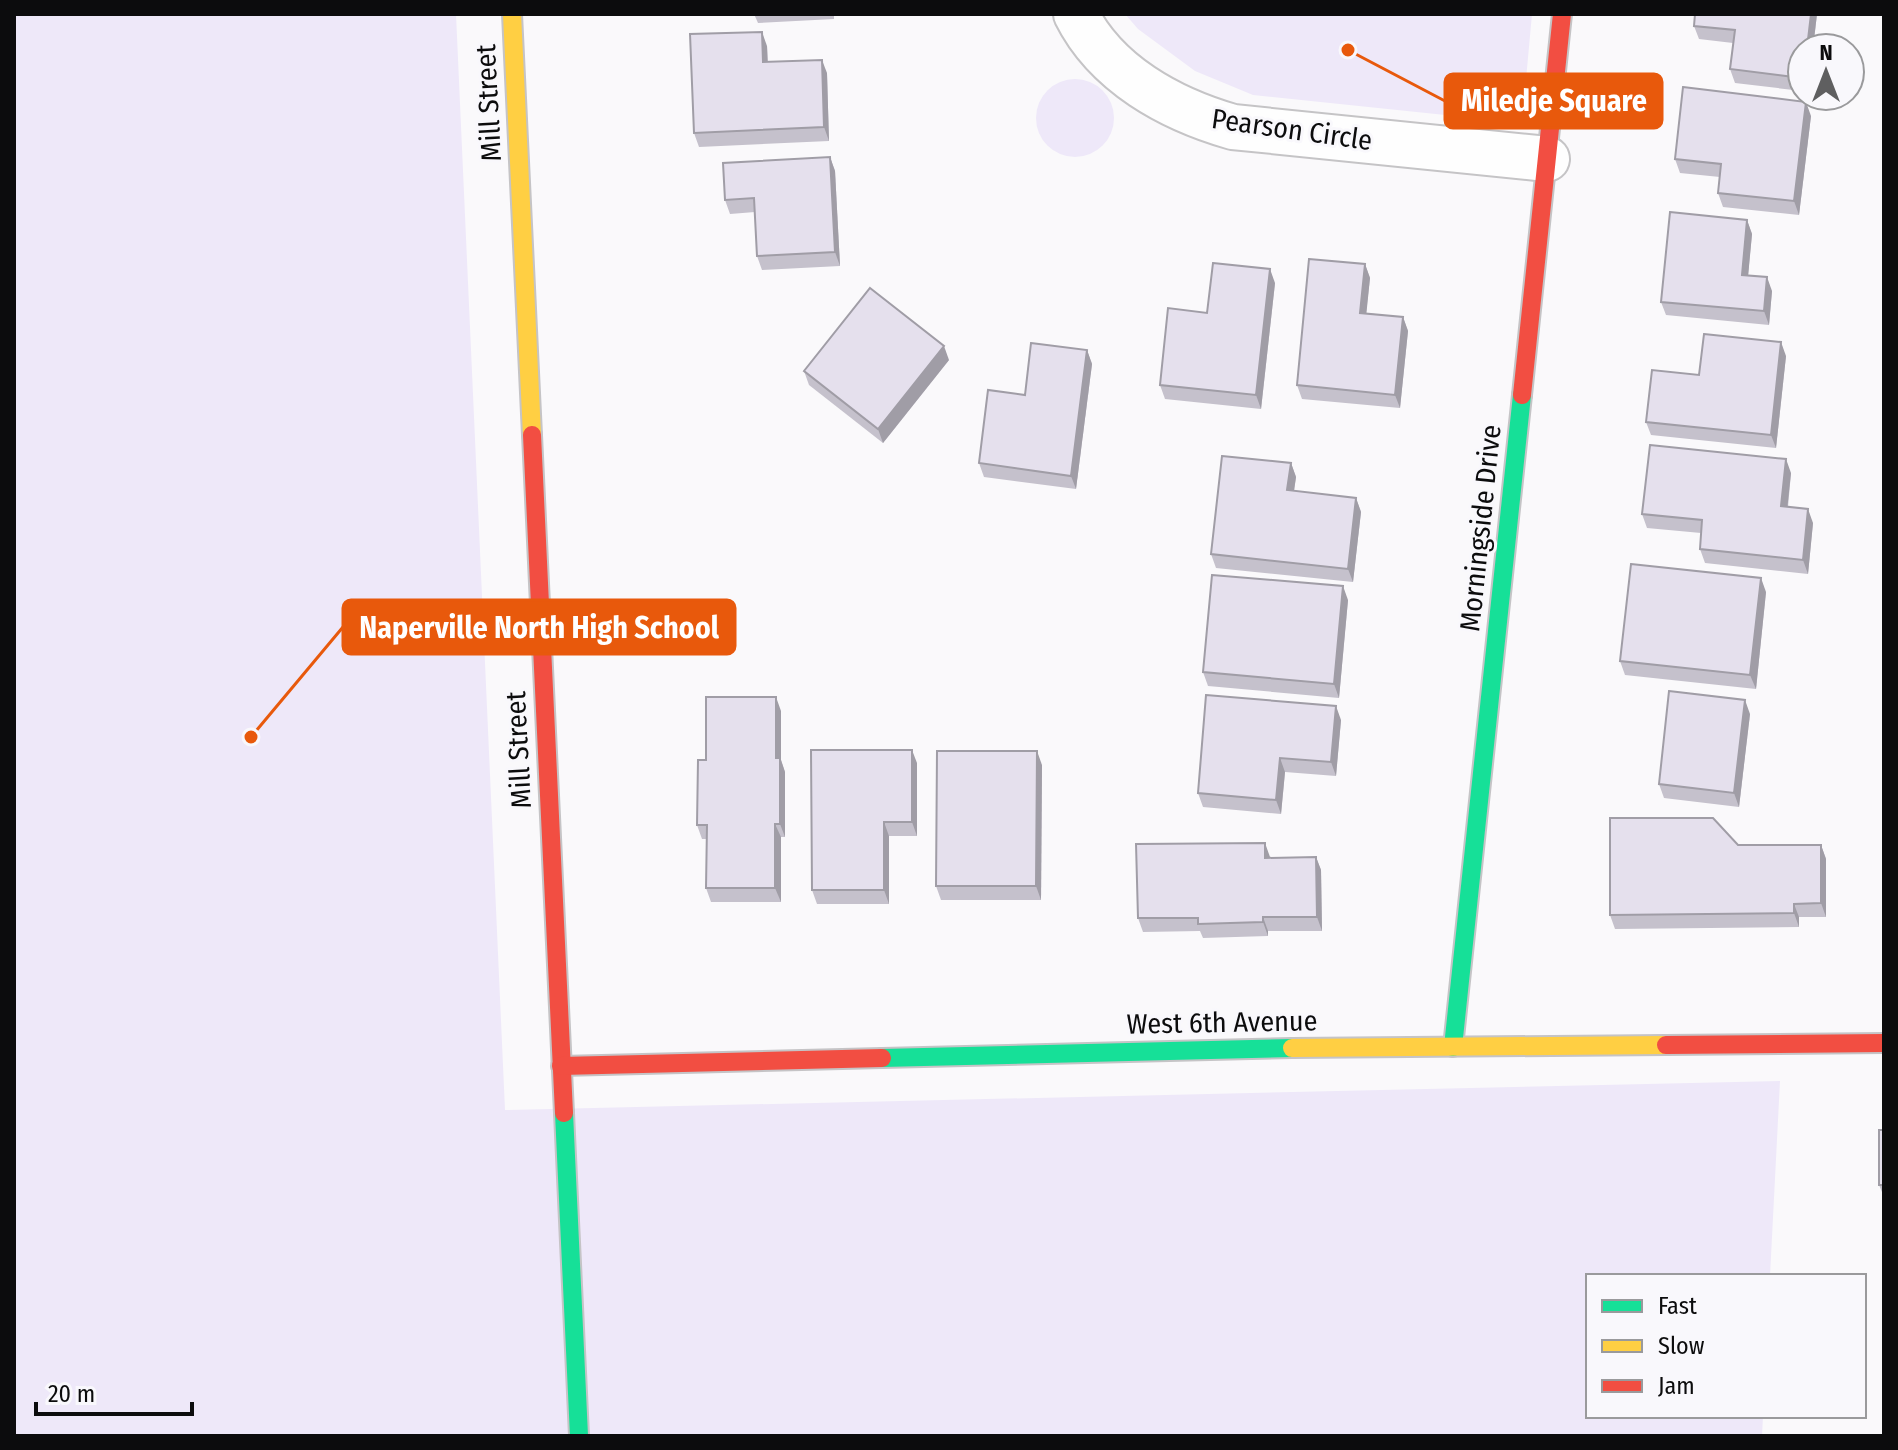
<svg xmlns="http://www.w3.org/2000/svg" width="1898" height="1450" font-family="'Fira Sans Condensed',sans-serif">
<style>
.green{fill:#eee8f9}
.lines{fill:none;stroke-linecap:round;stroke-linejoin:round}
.street-casing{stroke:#c5c4c6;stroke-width:48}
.fast-casing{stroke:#c5c4c6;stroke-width:22}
.slow-casing{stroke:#c5c4c6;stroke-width:22}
.jam-casing{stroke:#c5c4c6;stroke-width:22}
.street{stroke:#fefefe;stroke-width:44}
.fast{stroke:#16e098;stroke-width:18}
.slow{stroke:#ffcf43;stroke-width:18}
.jam{stroke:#f24e42;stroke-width:18}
.wall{fill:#c5c1cc}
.shaded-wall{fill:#a09da6}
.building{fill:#e5e0ed;stroke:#a09da6;stroke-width:2}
.labels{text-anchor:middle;stroke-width:6;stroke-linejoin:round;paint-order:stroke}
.street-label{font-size:28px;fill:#0c0c0d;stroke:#f9f8fc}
.leader{fill:none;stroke:#e8590c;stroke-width:3}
.callout-dot{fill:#e8590c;stroke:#f9f8fc;stroke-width:3}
.callout{fill:#e8590c;stroke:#e8590c;stroke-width:3}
.callout-label{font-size:30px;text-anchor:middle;font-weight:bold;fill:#fff}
</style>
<rect width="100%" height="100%" fill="#faf9fb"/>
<g class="green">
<polygon points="14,14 456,14 505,1110 1780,1081 1770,1276 1588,1276 1588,1416 1763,1416 1762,1436 14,1436"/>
<polygon points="1125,14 1532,14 1522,123 1253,95 1195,71 1138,29"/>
<circle cx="1075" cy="118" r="39"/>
</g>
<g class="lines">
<g class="street-casing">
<path id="street" d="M1076 14C1106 74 1170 109 1233 127L1547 159"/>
</g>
<g class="fast-casing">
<g id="fast">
<polyline points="1453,1047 1522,395"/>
<polyline points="882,1058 1292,1048"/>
<polyline points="564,1113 579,1436"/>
</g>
</g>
<g class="slow-casing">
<g id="slow">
<polyline points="512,14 532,435"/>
<polyline points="1292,1048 1666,1045"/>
</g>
</g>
<g class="jam-casing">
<g id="jam">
<polyline points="1522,395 1562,14"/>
<polyline points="532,435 564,1113"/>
<polyline points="1666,1045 1884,1043"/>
<polyline points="561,1066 882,1058"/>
</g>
</g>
<use href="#street" class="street"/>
<use href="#fast" class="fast"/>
<use href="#slow" class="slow"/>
<use href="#jam" class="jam"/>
</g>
<g class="wall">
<polygon points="754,14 834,14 834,19 758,23"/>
<polygon points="1695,14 1817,14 1813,48 1802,48 1802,91 1735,83 1730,69 1733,43 1699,39 1694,26"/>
<polygon points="767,46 768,62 827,73 829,141 699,147 694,133"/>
<polygon points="1811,116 1799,215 1723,207 1718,193 1720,177 1680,173 1675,159"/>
<polygon points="830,157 835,171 840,266 762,270 757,256 755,212 730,214 725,200"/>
<polygon points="1747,220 1752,234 1748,275 1772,291 1769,325 1666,315 1661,302"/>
<polygon points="1365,264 1370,278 1366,313 1403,317 1408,331 1400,408 1302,399 1297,385"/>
<polygon points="1275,283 1261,409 1165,399 1160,385 1207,313"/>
<polygon points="1087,350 1092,364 1076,489 984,477 979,463 1025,395"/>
<polygon points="1786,356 1776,448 1651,435 1646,422 1699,375"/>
<polygon points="949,360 883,443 809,385 804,371"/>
<polygon points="1291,463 1296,477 1294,491 1356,498 1361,512 1353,582 1216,568 1211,554"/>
<polygon points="1791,473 1788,507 1813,523 1808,574 1705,563 1700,549 1701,533 1647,528 1642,514"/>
<polygon points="1766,592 1756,689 1625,675 1620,661"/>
<polygon points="1348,600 1339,698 1208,686 1203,672"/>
<polygon points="781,711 781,760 785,772 785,837 781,837 781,902 711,902 706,888 707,839 702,839 697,825 706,760"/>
<polygon points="1750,714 1739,807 1664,798 1659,784"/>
<polygon points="1341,720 1336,776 1285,772 1281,814 1203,807 1198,793"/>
<polygon points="917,763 917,836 889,836 889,904 817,904 812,890"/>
<polygon points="1042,765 1041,900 941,900 936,886"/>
<polygon points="1738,845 1821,845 1826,859 1826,917 1799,917 1799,927 1615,929 1610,915"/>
<polygon points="1316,857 1321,870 1322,931 1268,931 1268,936 1203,938 1200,931 1143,932 1138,918"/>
<polygon points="1884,1130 1884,1192 1882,1192 1879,1185"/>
</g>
<g class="shaded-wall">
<polygon points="1811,14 1817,14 1813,48 1807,48"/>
<polygon points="762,32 767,46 768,76 763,62"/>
<polygon points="822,60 827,73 829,141 824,127"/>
<polygon points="1806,102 1811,116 1799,215 1794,201"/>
<polygon points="830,157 835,171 840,266 835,252"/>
<polygon points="1747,220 1752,234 1747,288 1742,275"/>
<polygon points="1365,264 1370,278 1365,327 1360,313"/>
<polygon points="1270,269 1275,283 1261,409 1256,395"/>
<polygon points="1767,277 1772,291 1769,325 1764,311"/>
<polygon points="1403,317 1408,331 1400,408 1395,395"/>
<polygon points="1781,342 1786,356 1776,448 1771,435"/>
<polygon points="944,346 949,360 883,443 878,429"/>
<polygon points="1087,350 1092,364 1076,489 1071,476"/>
<polygon points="1786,459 1791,473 1786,520 1781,506"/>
<polygon points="1291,463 1296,477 1292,504 1287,490"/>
<polygon points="1356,498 1361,512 1353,582 1348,569"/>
<polygon points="1808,509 1813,523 1808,574 1803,560"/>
<polygon points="1761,578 1766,592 1756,689 1750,675"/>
<polygon points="1343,586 1348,600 1339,698 1334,684"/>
<polygon points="776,697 781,711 781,760 785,772 785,837 780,824 776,758"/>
<polygon points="1745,700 1750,714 1739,807 1734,793"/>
<polygon points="1336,706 1341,720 1336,776 1331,762"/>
<polygon points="912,750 917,763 917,836 912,822"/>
<polygon points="1037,751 1042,765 1041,900 1036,886"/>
<polygon points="1280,758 1285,772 1281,814 1276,800"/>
<polygon points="884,822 889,836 889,904 884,890"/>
<polygon points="775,824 781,837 781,902 775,888"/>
<polygon points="1265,843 1270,857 1270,871 1265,858"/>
<polygon points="1821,845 1826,859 1826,917 1821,903"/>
<polygon points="1316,857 1321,870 1322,931 1317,917"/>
<polygon points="1794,904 1799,917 1799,927 1794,913"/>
<polygon points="1263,917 1268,931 1268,936 1263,922"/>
</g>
<g class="building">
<polygon points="1695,14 1811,14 1807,48 1802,48 1802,78 1730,69 1735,30 1694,26"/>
<polygon points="762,32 763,62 822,60 824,127 694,133 690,34"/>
<polygon points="1683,87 1806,102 1794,201 1718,193 1721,164 1675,159"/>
<polygon points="830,157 835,252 757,256 754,198 725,200 723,163"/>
<polygon points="1670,212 1747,220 1742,275 1767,277 1764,311 1661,302"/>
<polygon points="1309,259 1365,264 1360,313 1403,317 1395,395 1297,385"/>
<polygon points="1213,263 1270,269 1256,395 1160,385 1168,308 1207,313"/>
<polygon points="870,288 944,346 878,429 804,371"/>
<polygon points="1704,334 1781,342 1771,435 1646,422 1652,370 1699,375"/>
<polygon points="1031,343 1087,350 1071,476 979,463 988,390 1025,395"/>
<polygon points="1650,445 1786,459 1781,506 1808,509 1803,560 1700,549 1702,520 1642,514"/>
<polygon points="1222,456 1291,463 1287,490 1356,498 1348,569 1211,554"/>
<polygon points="1631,564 1761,578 1750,675 1620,661"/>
<polygon points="1212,575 1343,586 1334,684 1203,672"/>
<polygon points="1669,691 1745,700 1734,793 1659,784"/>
<polygon points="1206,695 1336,706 1331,762 1280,758 1276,800 1198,793"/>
<polygon points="706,697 776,697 776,758 780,758 780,824 775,824 775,888 706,888 707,825 697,825 698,760 706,760"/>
<polygon points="811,750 912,750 912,822 884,822 884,890 812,890"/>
<polygon points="937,751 1037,751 1036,886 936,886"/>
<polygon points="1610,818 1713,818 1738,845 1821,845 1821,903 1794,904 1794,913 1610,915"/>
<polygon points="1265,843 1265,858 1316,857 1317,917 1263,917 1263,922 1198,924 1198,918 1138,918 1136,844"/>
<rect x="1879" y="1130" width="5" height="55"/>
</g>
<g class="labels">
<g class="street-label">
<text transform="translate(488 103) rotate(-93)" y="10">Mill Street</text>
<text transform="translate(1292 129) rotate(8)" y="10">Pearson Circle</text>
<text transform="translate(1480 528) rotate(-84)" y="10">Morningside Drive</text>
<text transform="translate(518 750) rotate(-93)" y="10">Mill Street</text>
<text transform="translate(1222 1022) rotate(-1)" y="10">West 6th Avenue</text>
</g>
</g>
<path class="leader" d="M1348 50L1445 101M251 737L343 627"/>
<g class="callout-dot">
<circle cx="1348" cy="50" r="8"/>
<circle cx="251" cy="737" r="8"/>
</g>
<g class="callout">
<rect x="1445" y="74" width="217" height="54" rx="8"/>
<rect x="343" y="600" width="392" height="54" rx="8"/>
</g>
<g class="callout-label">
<text x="1554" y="111">Miledje Square</text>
<text x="539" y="638">Naperville North High School</text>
</g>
<rect width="1898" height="1450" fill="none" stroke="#0c0c0d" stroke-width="32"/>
<rect x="1586" y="1274" width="280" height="144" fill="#f9f8fc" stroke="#9a9a9c" stroke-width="2"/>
<rect x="1602" y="1300" width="40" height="12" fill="#16e098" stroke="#9a9a9c" stroke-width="2"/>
<text x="1658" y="1314" font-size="24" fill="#0c0c0d">Fast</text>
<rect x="1602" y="1340" width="40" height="12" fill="#ffcf43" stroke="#9a9a9c" stroke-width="2"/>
<text x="1658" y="1354" font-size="24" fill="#0c0c0d">Slow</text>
<rect x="1602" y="1380" width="40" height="12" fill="#f24e42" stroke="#9a9a9c" stroke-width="2"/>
<text x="1658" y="1394" font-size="24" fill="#0c0c0d">Jam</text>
<g transform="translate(1826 72)"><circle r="38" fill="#f9f8fc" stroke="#9a9a9c" stroke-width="2"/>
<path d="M0-6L14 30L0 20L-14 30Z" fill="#5f5f60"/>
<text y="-12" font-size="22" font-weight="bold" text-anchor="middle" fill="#0c0c0d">N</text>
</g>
<path d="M36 1402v12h156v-12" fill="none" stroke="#0c0c0d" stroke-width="4"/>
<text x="48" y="1402" font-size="24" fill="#0c0c0d" stroke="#f9f8fc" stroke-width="6" paint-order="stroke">20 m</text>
</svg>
